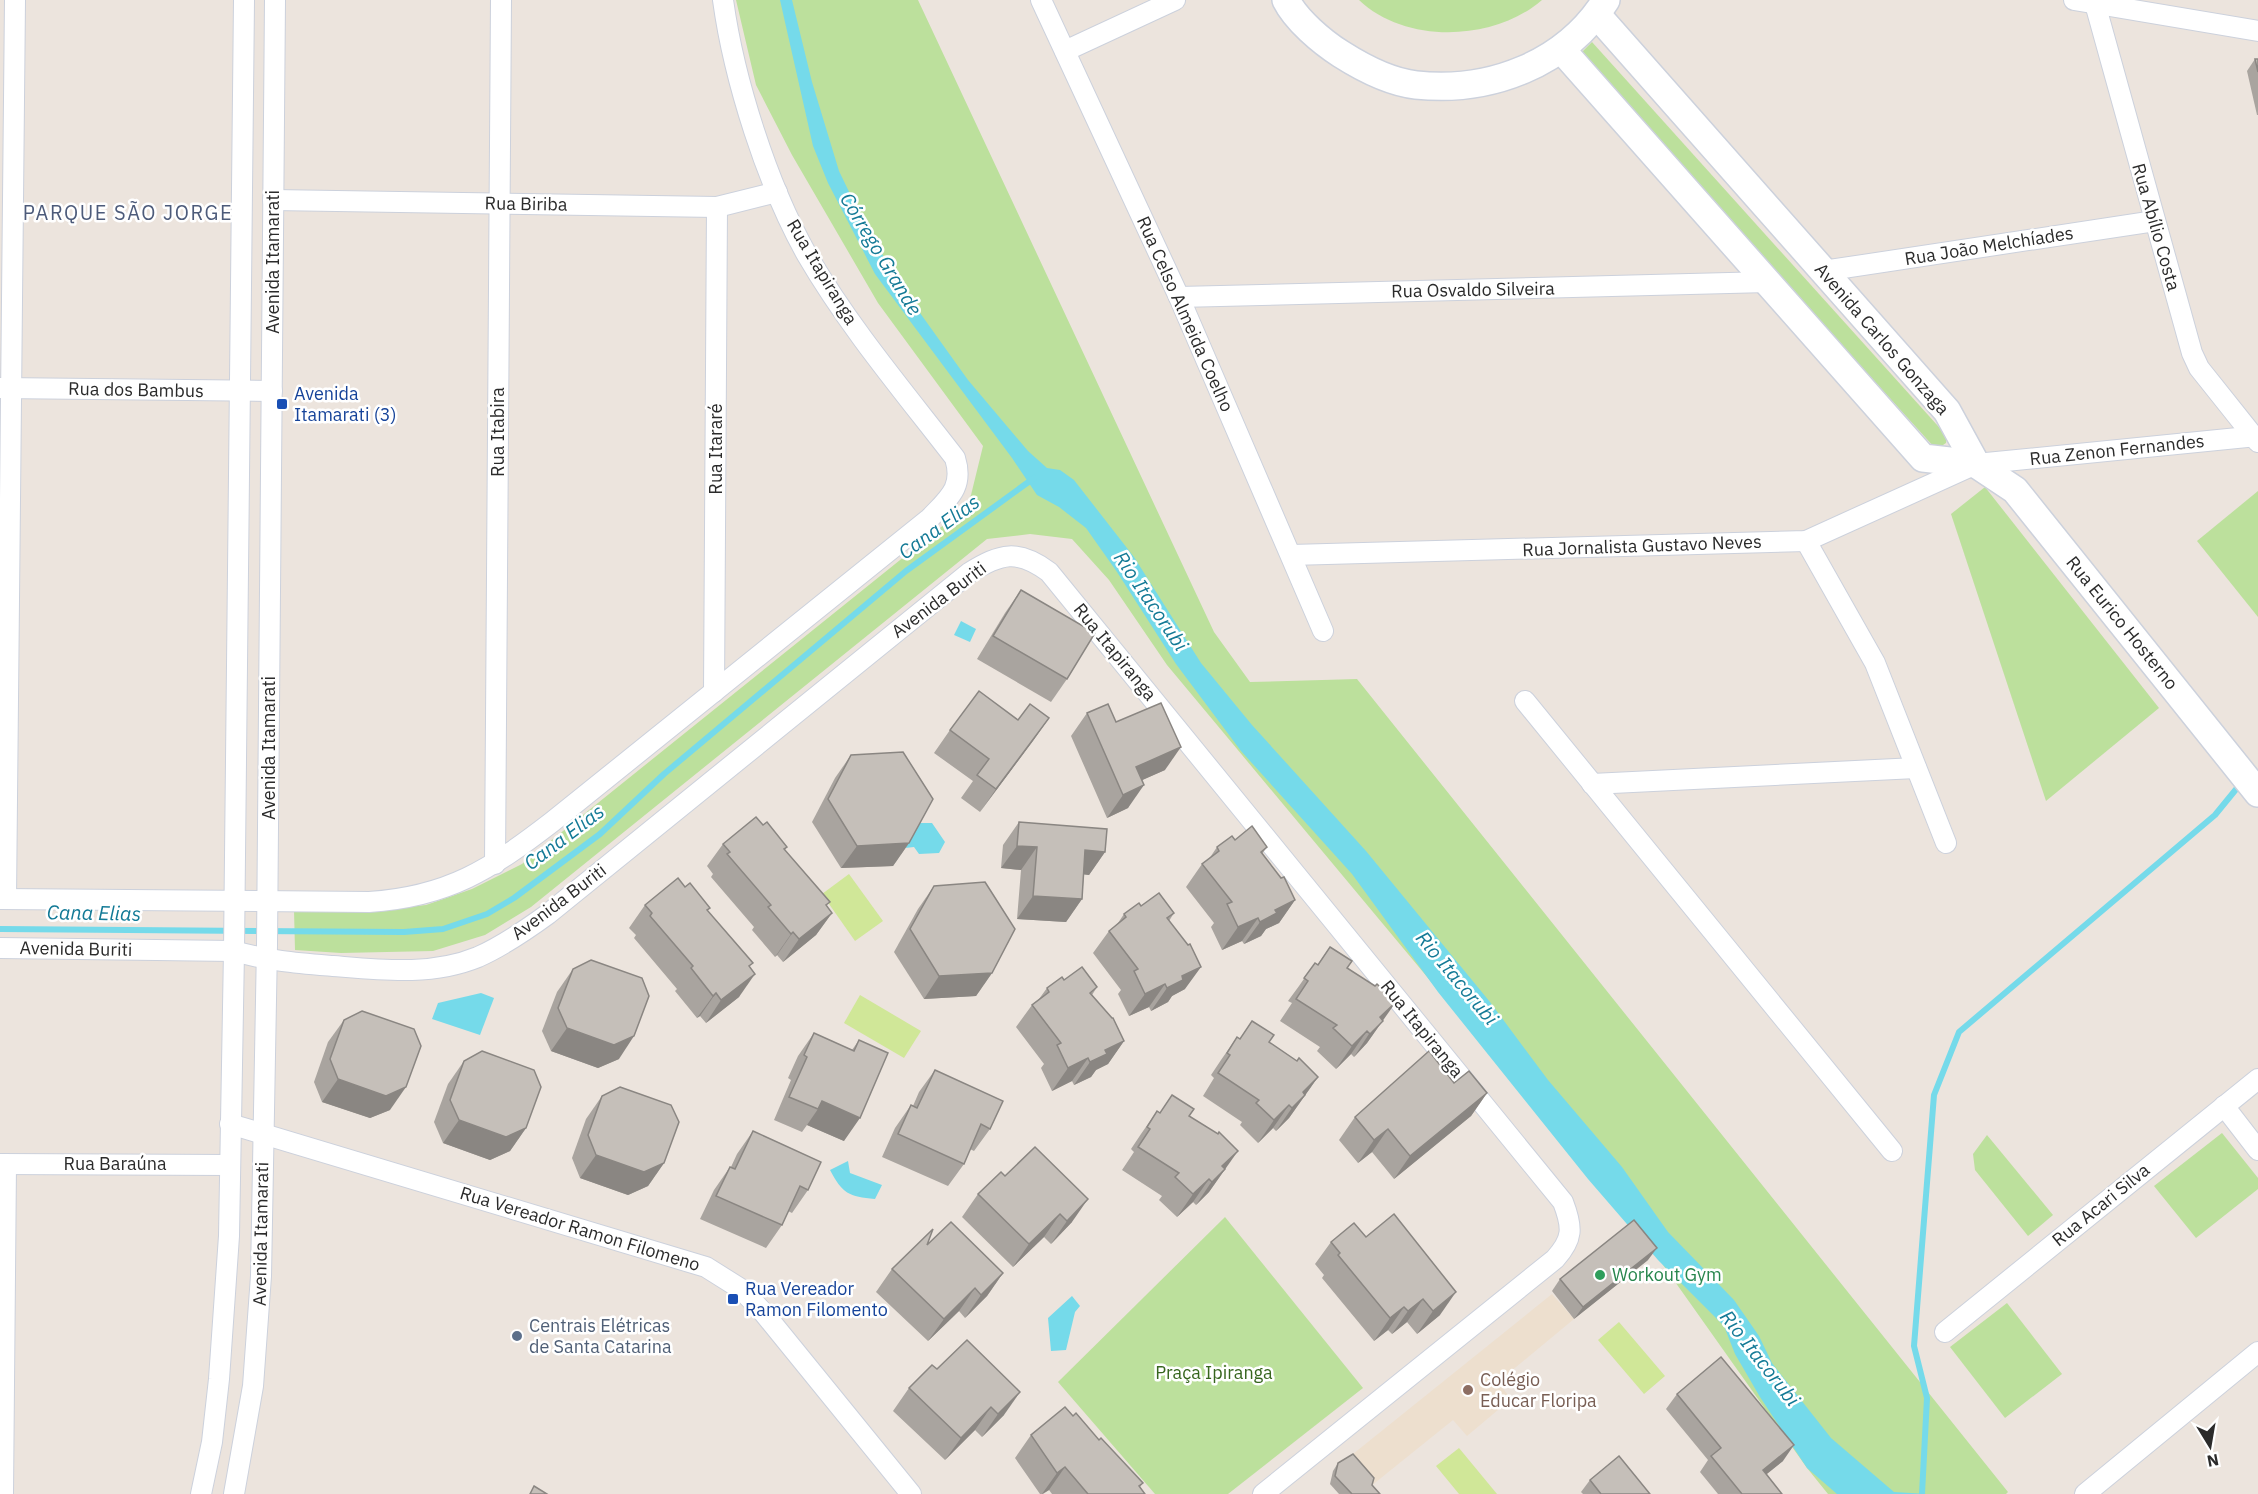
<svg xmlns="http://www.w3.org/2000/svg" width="2258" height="1494" font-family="'IBM Plex Sans',sans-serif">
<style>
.education{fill:#eddfce}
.green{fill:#bce09c}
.pitch{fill:#d0e798}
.water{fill:#75daea}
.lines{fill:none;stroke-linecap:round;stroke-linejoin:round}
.stream{stroke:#75daea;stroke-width:6}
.street-casing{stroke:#ccd1dc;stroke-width:22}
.secondary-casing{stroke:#ccd1dc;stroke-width:30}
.street{stroke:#fff;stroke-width:20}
.secondary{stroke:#fff;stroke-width:27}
.wall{fill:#a9a49f}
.shaded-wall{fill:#8a8682}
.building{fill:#c5bfb9;stroke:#8a8682;stroke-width:1.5}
.transit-dot{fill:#1a4fb4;stroke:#fff;stroke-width:2}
.leisure-dot{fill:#2e9e5b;stroke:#fff;stroke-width:2}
.service-dot{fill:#5c6f8a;stroke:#fff;stroke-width:2}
.education-dot{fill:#8d6e63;stroke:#fff;stroke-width:2}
.labels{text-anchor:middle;stroke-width:5;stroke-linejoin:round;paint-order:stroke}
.street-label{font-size:18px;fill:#2b2b2b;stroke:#fff}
.transit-label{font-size:18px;fill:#164399;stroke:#fff;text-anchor:start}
.leisure-label{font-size:18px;fill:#27864d;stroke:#fff;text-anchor:start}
.service-label{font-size:18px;fill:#4e5e75;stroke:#fff;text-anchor:start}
.park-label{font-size:18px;fill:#36651d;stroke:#fff}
.education-label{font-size:18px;fill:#785e54;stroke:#fff;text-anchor:start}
.neighbourhood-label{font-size:20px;letter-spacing:1.5px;fill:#4d5b7a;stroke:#fff}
.water-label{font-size:20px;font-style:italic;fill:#137a96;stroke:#fff}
</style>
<rect width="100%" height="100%" fill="#ece4dd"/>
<polygon class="education" points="1552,1294 1574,1319 1498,1382 1511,1399 1467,1436 1453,1420 1371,1486 1348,1458"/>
<g class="green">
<polygon points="736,0 918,0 1214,632 1250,682 1357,679 2008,1492 2006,1494 1828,1494 1807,1468 1639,1231 1167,665 1109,580 1072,539 1030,534 987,539 531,907 485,935 433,951 341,953 295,950 294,910 387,909 426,905 472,889 522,864 961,511 971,495 983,446 878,303 792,155 756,85"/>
<path d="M1359 0H1542C1495 41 1406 45 1359 0Z"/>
<polygon points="1592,42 1947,436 1946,443 1940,447 1934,447 1579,55"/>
<polygon points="1985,487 2159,708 2046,801 1951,514"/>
<polygon points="2258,491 2258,617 2197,541"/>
<polygon points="2222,1133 2258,1178 2258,1189 2196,1238 2154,1186"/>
<polygon points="1987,1135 2053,1215 2028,1236 1975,1170 1973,1154"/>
<polygon points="1225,1217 1363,1388 1228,1494 1155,1494 1058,1382"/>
<polygon points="2007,1303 2062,1374 2005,1418 1950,1347"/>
</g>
<g class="pitch">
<polygon points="849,874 883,921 855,941 822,894"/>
<polygon points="860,995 921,1031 904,1058 844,1023"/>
<polygon points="1619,1322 1665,1376 1644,1394 1598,1340"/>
<polygon points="1459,1448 1497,1494 1459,1494 1436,1466"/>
</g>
<g class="water">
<polygon points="780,0 792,0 812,82 839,171 867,229 905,292 968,380 1028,451 1047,468 1060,470 1074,480 1134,557 1201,663 1252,725 1366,851 1490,1002 1548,1080 1622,1167 1668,1232 1734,1300 1759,1336 1772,1363 1831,1438 1894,1492 1927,1494 1837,1494 1807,1468 1760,1397 1735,1354 1724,1326 1658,1260 1588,1179 1438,992 1352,874 1241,751 1176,664 1117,572 1086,528 1059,507 1037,495 1012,458 875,274 828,183 813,146"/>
<polygon points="961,621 976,629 970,642 954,635"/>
<polygon points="920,823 932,823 945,842 939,853 919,854 914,847 905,848"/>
<polygon points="481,993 494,998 480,1035 432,1019 438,1003"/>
<path d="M848 1161 850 1173 882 1185 875 1199C849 1197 842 1193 830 1170Z"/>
<polygon points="1072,1296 1080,1306 1075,1312 1066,1350 1051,1351 1048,1318"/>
</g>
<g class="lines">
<g class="stream">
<polyline points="0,929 404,932 443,929 487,914 514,898 600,834 664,774 906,571 1034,478"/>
<polyline points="1922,1494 1927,1398 1914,1346 1934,1095 1959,1032 2215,815 2242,782"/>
</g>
<g class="street-casing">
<g id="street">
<polyline points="1041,0 1179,297 1323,631"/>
<polyline points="2074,0 2258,31"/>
<polyline points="2094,0 2192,353 2199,368 2258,442"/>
<polyline points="1065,51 1175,0"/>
<polyline points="273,200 717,207 777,192"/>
<polyline points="1823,271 2155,221"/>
<polyline points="1179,297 1768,282"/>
<polyline points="0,388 272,391"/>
<polyline points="1806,541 1875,663 1946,843"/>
<polyline points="1291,555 1806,541 1976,464 2258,436"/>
<polyline points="714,692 717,207"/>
<polyline points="1525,701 1892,1151"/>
<polyline points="1592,784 1916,768"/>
<polyline points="495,864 501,0"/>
<path d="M0 899 369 902C448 897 491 869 552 822L930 518C949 498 964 487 955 458 904 392 849 327 807 255 767 184 734 80 723 0"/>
<polyline points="6,899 15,0"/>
<path d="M0 948 234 951C269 961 297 963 333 966 382 970 432 976 478 957 503 946 526 930 548 914L969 573C1001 553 1018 549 1049 572L1563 1202C1573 1228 1573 1239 1555 1259L1263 1494"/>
<polyline points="2224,1106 2258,1150"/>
<polyline points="230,1124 706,1267 741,1289 763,1312 911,1494"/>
<polyline points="0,1164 229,1165"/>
<polyline points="1945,1332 2258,1079"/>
<polyline points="3,1494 6,1164"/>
<polyline points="201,1494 212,1442 219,1379 229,1236 234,951 244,0"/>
<polyline points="234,1494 253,1386 261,1276 267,945 275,0"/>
<polyline points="2085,1494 2258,1352"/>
</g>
</g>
<g class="secondary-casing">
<g id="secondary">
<path d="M1286 0C1296 20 1322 42 1341 54 1363 68 1390 82 1416 85 1490 93 1566 64 1606 0"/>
<polyline points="1597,15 1947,411 1976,464 2015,490 2258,793"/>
<polyline points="1561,49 1923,458 1976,464"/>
</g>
</g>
<use href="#street" class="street"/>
<use href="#secondary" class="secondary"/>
</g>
<g class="wall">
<polygon points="2255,59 2258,59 2258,115 2257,115 2247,71"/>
<polygon points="1021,590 1067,679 1051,702 977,659 1005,613"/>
<polygon points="1087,713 1116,722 1165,770 1142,780 1128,808 1107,818 1071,736"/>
<polygon points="1049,718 980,812 961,798 973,781 934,753 950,730 1018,720"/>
<polygon points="851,755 909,843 893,866 841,868 812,822 835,778"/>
<polygon points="1019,822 1105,852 1089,875 1084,874 1082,899 1066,922 1017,919 1021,870 1001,868 1003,845"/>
<polygon points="763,825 787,847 785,850 832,913 816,935 783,962 777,955 775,957 752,930 754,927 711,877 713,874 707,866 723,844"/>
<polygon points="1235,840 1267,847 1262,854 1295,900 1279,923 1266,929 1261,936 1244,944 1242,941 1222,950 1211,927 1214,923 1186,887 1202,864 1209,859 1217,847"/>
<polygon points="934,886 992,973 976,996 924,999 894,952 918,909"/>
<polygon points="685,887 710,908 707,911 750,967 739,997 706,1023 700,1016 697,1018 675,991 677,989 634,938 636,935 629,928 645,905"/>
<polygon points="1141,906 1174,913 1169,921 1185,989 1172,996 1168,1002 1151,1011 1149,1007 1129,1016 1118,994 1121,990 1093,953 1109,931 1116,926 1124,914"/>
<polygon points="1330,947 1347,968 1383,1020 1367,1043 1354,1057 1351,1054 1336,1069 1317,1051 1320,1047 1280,1021 1292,1003 1288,1001 1299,986 1315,963 1318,964"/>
<polygon points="573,969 619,1059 598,1068 551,1051 542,1031 557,992"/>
<polygon points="1064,980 1097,987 1092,995 1124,1041 1108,1064 1096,1070 1091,1077 1074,1085 1072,1081 1052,1091 1041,1068 1044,1064 1016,1027 1032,1005 1039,999 1047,988"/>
<polygon points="344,1020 390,1110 370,1118 322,1102 314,1082 328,1042"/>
<polygon points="1252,1021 1269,1042 1318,1077 1289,1118 1276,1131 1273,1128 1258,1143 1240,1125 1242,1122 1203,1096 1214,1078 1211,1075 1221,1060 1237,1037 1240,1039"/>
<polygon points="814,1033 852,1050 859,1040 844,1141 807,1125 802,1132 774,1120 791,1080 788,1078 798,1056"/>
<polygon points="464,1061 526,1128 510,1151 490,1160 443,1143 434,1122 448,1084"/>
<polygon points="935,1070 990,1129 974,1151 970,1149 964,1164 948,1186 882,1157 895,1128 911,1105 913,1106 919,1092"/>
<polygon points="1454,1083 1487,1093 1471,1116 1394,1179 1372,1152 1358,1163 1339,1140 1355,1117"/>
<polygon points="1172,1095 1189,1116 1225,1169 1209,1192 1196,1205 1193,1202 1177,1217 1159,1200 1162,1196 1122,1170 1134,1152 1131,1149 1141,1134 1157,1111 1160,1113"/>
<polygon points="602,1096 664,1163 648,1186 628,1195 580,1178 572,1158 586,1119"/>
<polygon points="753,1131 808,1190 792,1213 788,1211 782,1225 766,1248 700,1219 714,1190 730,1167 731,1167 737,1154"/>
<polygon points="1005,1176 1072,1222 1051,1244 1044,1237 1013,1267 962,1217 978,1194"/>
<polygon points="1366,1237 1440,1315 1417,1334 1407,1322 1392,1334 1388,1330 1374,1341 1322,1278 1324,1275 1315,1264 1331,1242"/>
<polygon points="927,1245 1003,1273 987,1296 965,1318 959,1311 928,1341 876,1292 892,1269"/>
<polygon points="1648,1260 1574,1319 1552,1291 1560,1279"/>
<polygon points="937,1369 1004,1415 982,1437 975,1430 945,1460 893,1411 909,1388"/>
<polygon points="1677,1394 1783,1461 1766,1474 1782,1494 1718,1494 1700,1472 1708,1460 1666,1409"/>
<polygon points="1073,1416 1143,1483 1140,1487 1145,1494 1052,1494 1049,1490 1043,1494 1040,1494 1015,1458 1031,1435"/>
<polygon points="1338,1463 1372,1485 1380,1494 1339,1494 1330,1484 1333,1471"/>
<polygon points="1590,1480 1650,1494 1583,1494 1581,1492"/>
</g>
<g class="shaded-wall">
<polygon points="1049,718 1033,741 980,812 996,789"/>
<polygon points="1181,747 1165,770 1120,790 1136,767"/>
<polygon points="1144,785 1128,808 1107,818 1123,795"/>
<polygon points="909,843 893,866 841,868 857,846"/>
<polygon points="1017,846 1037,847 1021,870 1001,868"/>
<polygon points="1085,850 1105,852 1089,875 1069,873"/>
<polygon points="1033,896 1082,899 1066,922 1017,919"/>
<polygon points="1295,900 1279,923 1266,929 1261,936 1244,944 1260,922 1275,910"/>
<polygon points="832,913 816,935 783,962 799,939"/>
<polygon points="1258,918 1242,941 1222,950 1238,927"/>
<polygon points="793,932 777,955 775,957 791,934"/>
<polygon points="1201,967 1185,989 1172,996 1168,1002 1151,1011 1167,988 1182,976"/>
<polygon points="992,973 976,996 924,999 939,976"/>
<polygon points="755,974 739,997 706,1023 721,1000"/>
<polygon points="1165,984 1149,1007 1129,1016 1145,994"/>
<polygon points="716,993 700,1016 697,1018 713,996"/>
<polygon points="1396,1002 1367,1043 1354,1057 1380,1017"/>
<polygon points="567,1028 634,1036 619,1059 598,1068 551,1051"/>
<polygon points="1367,1031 1351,1054 1336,1069 1352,1046"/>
<polygon points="1124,1041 1108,1064 1096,1070 1091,1077 1074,1085 1090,1062 1105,1050"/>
<polygon points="1088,1058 1072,1081 1052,1091 1068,1068"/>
<polygon points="1318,1077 1289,1118 1276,1131 1303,1092"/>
<polygon points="338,1079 406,1087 390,1110 370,1118 322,1102"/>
<polygon points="1487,1093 1471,1116 1394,1179 1410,1156"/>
<polygon points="822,1101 860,1118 844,1141 807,1125 818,1109"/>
<polygon points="1289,1105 1273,1128 1258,1143 1274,1120"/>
<polygon points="459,1120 526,1128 510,1151 490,1160 443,1143"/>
<polygon points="1388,1129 1372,1152 1358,1163 1374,1140"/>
<polygon points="1238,1151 1209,1192 1196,1205 1222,1166"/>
<polygon points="596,1155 664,1163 648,1186 628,1195 580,1178"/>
<polygon points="1209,1179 1193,1202 1177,1217 1193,1194"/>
<polygon points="1088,1199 1072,1222 1051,1244 1067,1221"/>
<polygon points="1060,1214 1044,1237 1013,1267 1029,1244"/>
<polygon points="1657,1248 1648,1260 1574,1319 1583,1307"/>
<polygon points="1003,1273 987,1296 965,1318 981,1295"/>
<polygon points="975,1288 959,1311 928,1341 944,1319"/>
<polygon points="1456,1292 1440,1315 1417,1334 1433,1311"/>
<polygon points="1423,1299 1407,1322 1392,1334 1408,1311"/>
<polygon points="1404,1307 1388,1330 1374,1341 1390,1318"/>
<polygon points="1020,1392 1004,1415 982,1437 998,1414"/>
<polygon points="991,1407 975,1430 945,1460 961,1438"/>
<polygon points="1794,1445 1783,1461 1752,1486 1763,1470"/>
<polygon points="1065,1467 1049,1490 1042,1494 1057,1473"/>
</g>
<g class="building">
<polygon points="2255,59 2258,59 2258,72"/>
<polygon points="1021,590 1095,633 1067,679 993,636"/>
<polygon points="979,691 1018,720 1030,704 1049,718 996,789 977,775 989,759 950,730"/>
<polygon points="1161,703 1181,747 1136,767 1144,785 1123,795 1087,713 1108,704 1116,722"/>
<polygon points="903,752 933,799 909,843 857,846 828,799 851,755"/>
<polygon points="756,817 763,825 767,822 787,847 784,849 830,902 826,905 832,913 799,939 793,932 791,934 768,907 771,905 727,854 730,852 723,844"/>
<polygon points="1019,822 1107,829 1105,852 1085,850 1082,899 1033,896 1037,847 1017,846"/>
<polygon points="1252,826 1267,847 1261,852 1281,878 1284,877 1295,900 1275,910 1277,913 1260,922 1258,918 1238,927 1227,904 1232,902 1202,864 1219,851 1217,847 1232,836 1235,840"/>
<polygon points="678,878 685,887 690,883 710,908 707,910 753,963 749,966 755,974 721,1000 716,993 713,996 691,968 693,966 650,916 652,913 645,905"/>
<polygon points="985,882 1015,929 992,973 939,976 910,929 934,886"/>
<polygon points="1159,893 1174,913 1167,918 1188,945 1190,944 1201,967 1182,976 1183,980 1167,988 1165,984 1145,994 1134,971 1138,969 1109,931 1126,917 1124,914 1139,903 1141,906"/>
<polygon points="1330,947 1352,961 1347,968 1375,986 1377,984 1396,1002 1380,1017 1383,1021 1370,1034 1367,1031 1352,1046 1333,1028 1337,1025 1296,999 1308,981 1304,978 1315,963 1318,965"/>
<polygon points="591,960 642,978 649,996 634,1036 614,1045 567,1028 558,1008 573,969"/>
<polygon points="1082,967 1097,987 1090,993 1112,1018 1113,1018 1124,1041 1105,1050 1107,1054 1090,1062 1088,1058 1068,1068 1057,1045 1061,1043 1032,1005 1049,992 1047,988 1062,977 1064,980"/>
<polygon points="362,1011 414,1029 421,1046 406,1087 386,1096 338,1079 330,1059 344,1020"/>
<polygon points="1252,1021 1274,1035 1269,1042 1297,1061 1299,1058 1318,1077 1303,1092 1305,1095 1292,1108 1289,1105 1274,1120 1256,1103 1259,1100 1218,1073 1230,1055 1227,1053 1237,1037 1240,1039"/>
<polygon points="814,1033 854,1051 859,1040 888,1053 860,1118 822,1101 818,1109 789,1097 807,1057 804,1055"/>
<polygon points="482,1051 534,1070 541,1087 526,1128 506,1137 459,1120 450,1100 464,1061"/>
<polygon points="1429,1051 1454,1083 1469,1071 1487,1093 1410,1156 1388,1129 1374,1140 1355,1117"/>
<polygon points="935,1070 1003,1101 990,1129 981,1124 964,1164 898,1134 911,1105 917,1108"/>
<polygon points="620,1087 671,1105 679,1122 664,1163 644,1172 596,1155 588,1135 602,1096"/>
<polygon points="1172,1095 1194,1109 1189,1116 1218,1134 1219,1132 1238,1151 1222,1166 1225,1169 1212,1182 1209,1179 1193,1194 1175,1177 1179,1173 1138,1147 1150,1129 1147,1127 1157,1111 1160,1113"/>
<polygon points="753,1131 821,1162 808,1190 800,1186 782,1225 716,1196 730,1167 735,1169"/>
<polygon points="1035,1147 1088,1199 1067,1221 1060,1214 1029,1244 978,1194 1001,1172 1005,1176"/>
<polygon points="1394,1214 1456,1292 1433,1311 1423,1299 1408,1311 1404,1307 1390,1318 1338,1255 1340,1253 1331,1242 1354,1223 1366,1237"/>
<polygon points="1634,1220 1657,1248 1583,1307 1560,1279"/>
<polygon points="951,1222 1003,1273 981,1295 975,1288 944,1319 892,1269 933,1229 927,1245"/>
<polygon points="967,1340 1020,1392 998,1414 991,1407 961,1438 909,1388 932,1365 937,1369"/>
<polygon points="1721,1357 1794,1445 1763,1470 1782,1494 1742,1494 1711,1456 1721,1448 1677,1394"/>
<polygon points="1065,1407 1073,1416 1076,1413 1099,1440 1101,1438 1143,1483 1139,1486 1145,1494 1088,1494 1065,1467 1057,1473 1031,1435"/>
<polygon points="1353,1454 1374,1478 1372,1485 1380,1494 1352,1494 1335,1476 1338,1463"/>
<polygon points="1619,1456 1650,1494 1601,1494 1590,1480"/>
<polygon points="534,1486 547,1494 530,1494"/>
</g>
<g class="transit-dot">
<rect x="276" y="398" width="12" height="12" rx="3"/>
<rect x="727" y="1293" width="12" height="12" rx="3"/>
</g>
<circle class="leisure-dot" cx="1600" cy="1275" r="6"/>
<circle class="service-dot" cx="517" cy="1336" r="6"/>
<circle class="education-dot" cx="1468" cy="1390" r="6"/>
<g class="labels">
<g class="street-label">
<text transform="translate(526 204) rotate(1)" y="6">Rua Biriba</text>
<text transform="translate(2156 227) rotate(74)" y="6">Rua Abílio Costa</text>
<text transform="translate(1989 246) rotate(-9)" y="6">Rua João Melchíades</text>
<text transform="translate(273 262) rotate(-90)" y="6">Avenida Itamarati</text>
<text transform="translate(822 272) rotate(59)" y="6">Rua Itapiranga</text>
<text transform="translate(1473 290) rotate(-1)" y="6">Rua Osvaldo Silveira</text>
<text transform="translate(1185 314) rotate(66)" y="6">Rua Celso Almeida Coelho</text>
<text transform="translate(1882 339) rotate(49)" y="6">Avenida Carlos Gonzaga</text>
<text transform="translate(136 390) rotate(1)" y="6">Rua dos Bambus</text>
<text transform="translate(498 432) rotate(-90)" y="6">Rua Itabira</text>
<text transform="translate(716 449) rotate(-90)" y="6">Rua Itararé</text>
<text transform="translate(2117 450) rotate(-6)" y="6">Rua Zenon Fernandes</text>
<text transform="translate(1642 546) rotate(-2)" y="6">Rua Jornalista Gustavo Neves</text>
<text transform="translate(939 600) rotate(-37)" y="6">Avenida Buriti</text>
<text transform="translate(2122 623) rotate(51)" y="6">Rua Eurico Hosterno</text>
<text transform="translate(1115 652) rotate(51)" y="6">Rua Itapiranga</text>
<text transform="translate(269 748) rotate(-90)" y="6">Avenida Itamarati</text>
<text transform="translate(559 902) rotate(-37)" y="6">Avenida Buriti</text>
<text transform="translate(76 949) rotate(1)" y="6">Avenida Buriti</text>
<text transform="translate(1422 1029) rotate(51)" y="6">Rua Itapiranga</text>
<text x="115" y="1170">Rua Baraúna</text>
<text transform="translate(2101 1205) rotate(-39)" y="6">Rua Acari Silva</text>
<text transform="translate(580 1229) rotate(17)" y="6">Rua Vereador Ramon Filomeno</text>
<text transform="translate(261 1234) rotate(-89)" y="6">Avenida Itamarati</text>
</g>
<g class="transit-label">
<text x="294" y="400">Avenida<tspan x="294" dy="21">Itamarati (3)</tspan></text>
<text x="745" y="1295">Rua Vereador<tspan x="745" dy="21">Ramon Filomento</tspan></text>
</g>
<g class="leisure-label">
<text x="1612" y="1281">Workout Gym</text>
</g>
<g class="service-label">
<text x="529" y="1332">Centrais Elétricas<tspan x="529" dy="21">de Santa Catarina</tspan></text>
</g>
<g class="park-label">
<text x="1214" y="1379">Praça Ipiranga</text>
</g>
<g class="education-label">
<text x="1480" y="1386">Colégio<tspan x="1480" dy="21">Educar Floripa</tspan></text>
</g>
<g class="neighbourhood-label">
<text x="128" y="220">PARQUE SÃO JORGE</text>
</g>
<g class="water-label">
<text transform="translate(881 254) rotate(59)" y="7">Córrego Grande</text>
<text transform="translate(939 527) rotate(-36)" y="7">Cana Elias</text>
<text transform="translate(1151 601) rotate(56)" y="7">Rio Itacorubi</text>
<text transform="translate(564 837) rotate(-37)" y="7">Cana Elias</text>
<text transform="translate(94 913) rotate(1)" y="7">Cana Elias</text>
<text transform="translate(1457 978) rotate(50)" y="7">Rio Itacorubi</text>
<text transform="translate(1760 1358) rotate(52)" y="7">Rio Itacorubi</text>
</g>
</g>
<g transform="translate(2210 1446) rotate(169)" stroke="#ffffff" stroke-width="4.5" paint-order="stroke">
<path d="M0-4.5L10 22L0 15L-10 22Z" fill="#2b2b2b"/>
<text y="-9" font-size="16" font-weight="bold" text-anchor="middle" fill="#2b2b2b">N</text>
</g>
</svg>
